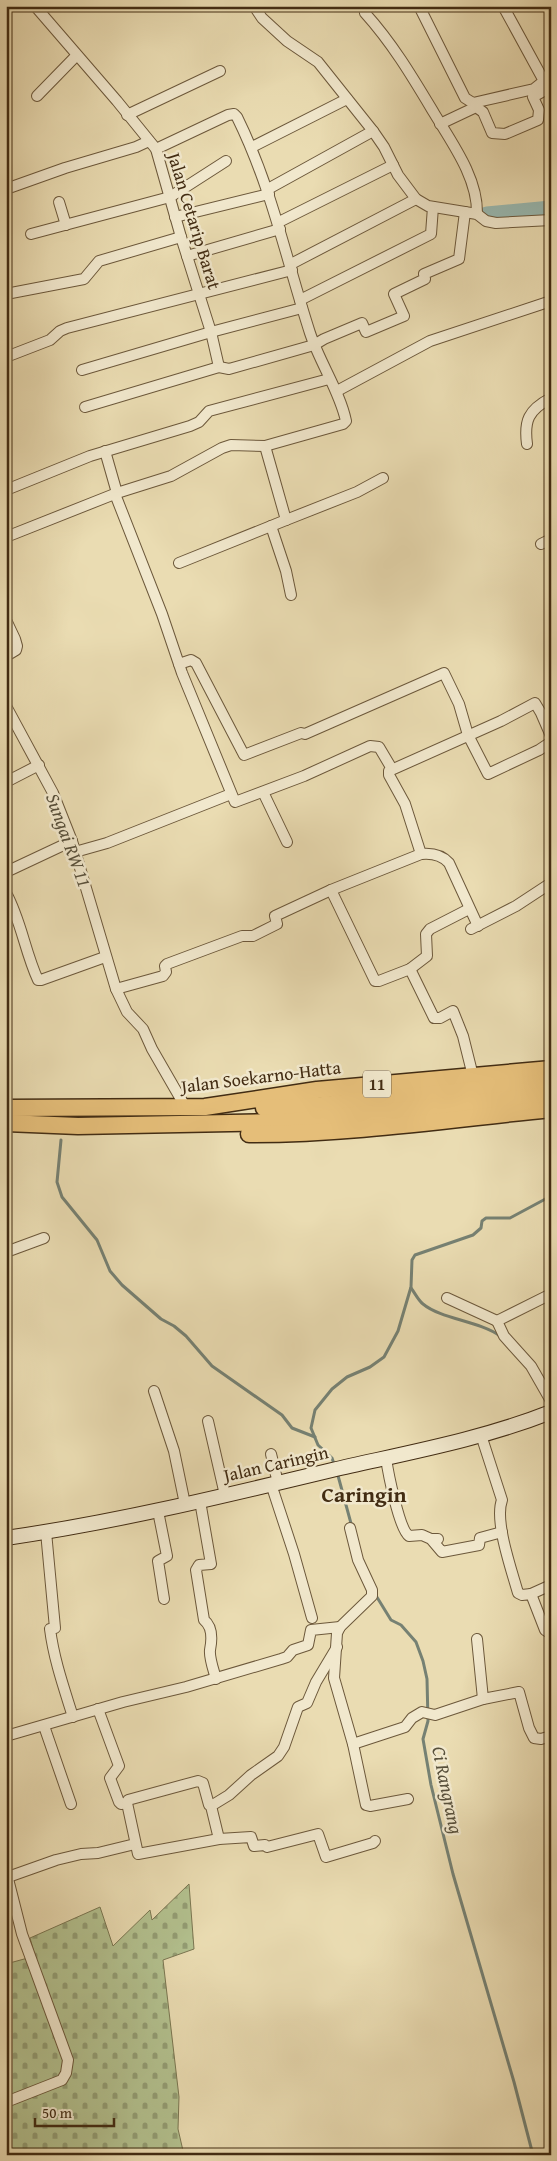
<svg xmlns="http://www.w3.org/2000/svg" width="557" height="2161" font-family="'Gentium Book Plus',serif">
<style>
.cemetery{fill:url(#cemetery-stones);stroke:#7a7651}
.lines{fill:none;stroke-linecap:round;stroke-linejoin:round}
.stream{stroke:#768173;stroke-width:3}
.river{stroke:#99bab3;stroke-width:19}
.minor-casing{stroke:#6c583b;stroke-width:12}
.secondary-casing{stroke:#422c13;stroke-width:16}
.trunk-casing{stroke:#422c13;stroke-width:19}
.minor{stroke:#f1e8cd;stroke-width:10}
.secondary{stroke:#f1e8cd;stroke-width:14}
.trunk{stroke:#e5be79;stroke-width:16}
.labels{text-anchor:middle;stroke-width:5;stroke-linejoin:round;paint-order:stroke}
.shield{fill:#f1e8cd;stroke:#76644b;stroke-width:1}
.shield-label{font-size:16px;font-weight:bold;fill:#422c13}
.street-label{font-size:18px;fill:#422c13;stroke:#f1e8cd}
.water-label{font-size:19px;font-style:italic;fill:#58503b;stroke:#f1e8cd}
.district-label{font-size:22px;font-weight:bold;fill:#422c13;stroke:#f1e8cd}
</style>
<defs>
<pattern id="cemetery-stones" width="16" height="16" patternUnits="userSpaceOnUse" patternTransform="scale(1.25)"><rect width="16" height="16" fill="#b3c18f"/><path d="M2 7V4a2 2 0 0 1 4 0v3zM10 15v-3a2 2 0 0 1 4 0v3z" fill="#939d74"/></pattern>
</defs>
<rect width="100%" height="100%" fill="#eadcb2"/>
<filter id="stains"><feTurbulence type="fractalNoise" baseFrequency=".004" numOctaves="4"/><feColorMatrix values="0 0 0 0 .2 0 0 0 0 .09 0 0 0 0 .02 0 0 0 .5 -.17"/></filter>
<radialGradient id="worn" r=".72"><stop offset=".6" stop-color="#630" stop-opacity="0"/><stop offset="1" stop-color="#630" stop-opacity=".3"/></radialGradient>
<polygon class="cemetery" points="189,1884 194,1949 163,1960 179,2097 178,2129 184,2155 6,2155 6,1964 35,1956 30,1938 100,1907 113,1946 150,1910 152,1920"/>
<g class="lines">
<g class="stream">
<polyline points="61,1140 57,1182 62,1197 97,1240 110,1271 122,1285 161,1319 174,1326 186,1336 212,1366 282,1415 292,1428 315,1437"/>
<path d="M411 1288C415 1293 418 1300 423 1304 441 1319 479 1321 500 1336"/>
<polyline points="335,1467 332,1458 318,1445 311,1428 315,1410 332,1389 347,1377 370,1367 384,1357 398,1331 411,1287 412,1260 415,1255 473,1235 481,1228 482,1221 486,1218 510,1218 551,1196"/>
<polyline points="337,1472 352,1527"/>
<polyline points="375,1594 391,1620 401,1625 416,1642 423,1661 427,1679 428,1721 423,1739 431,1785 453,1874 514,2082 533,2155"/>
</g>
<polyline class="river" points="487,216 551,210"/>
<g class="minor-casing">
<g id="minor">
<polyline points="35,6 117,101 156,149 181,237 211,332 219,367"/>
<polyline points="254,6 262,18 287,41 318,62 373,131 384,147 398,175 416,199 428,206 477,214 486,221 496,223 551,220"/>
<path d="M364 6 365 13C393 44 413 78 434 113 452 143 478 178 477 214"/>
<polyline points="419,6 465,98 473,103 534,89 544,81 503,6"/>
<polyline points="37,96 76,56"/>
<polyline points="127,115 220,71"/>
<polyline points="440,124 476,107 483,112 492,133 505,134 538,120 539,110 533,97 551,87"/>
<polyline points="252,147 347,99"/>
<polyline points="6,189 65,168 136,147 149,141"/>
<polyline points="268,189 373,131"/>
<polyline points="59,202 66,225"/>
<polyline points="175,217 269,194"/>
<polyline points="279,222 393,165"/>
<polyline points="31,234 170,197 226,161"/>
<polyline points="187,256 280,229"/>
<polyline points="291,264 416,199"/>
<polyline points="6,294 84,279 99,261 181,237"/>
<polyline points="300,300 431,234 433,207"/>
<polyline points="6,357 50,340 60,331 67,328 292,270"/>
<polyline points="219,367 229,369 314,345 324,339 362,323 366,332 404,316 394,294 425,279 424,274 459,259 465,212"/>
<polyline points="82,370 211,332 302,308"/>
<polyline points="337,391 430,341 551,301"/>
<polyline points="85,407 219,367"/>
<path d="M527 444C524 421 528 410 551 398"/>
<polyline points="105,451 117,493"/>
<polyline points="6,490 90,456 190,426 199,422 209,411 329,379"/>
<polyline points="115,494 162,614 182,673 235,802 304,776 370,746 379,747 392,769"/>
<polyline points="286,520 357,492 383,478"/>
<polyline points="271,526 286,571 291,595"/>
<path d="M6 537 117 493 171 476 222 448 231 445 265 446 343 424 346 421C340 392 320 363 310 333 286 259 272 188 237 117L234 114 228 115 156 149"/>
<polyline points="541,544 551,539"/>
<polyline points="179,563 286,520 265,446"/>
<polyline points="6,620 15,639 17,646 16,650 6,656"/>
<polyline points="179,664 191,660 196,663 244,755 301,733 305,734 444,673 459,704 468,735 488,774 539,750 551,742"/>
<polyline points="6,706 53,793 72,841 116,989 127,1012 143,1029 152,1049 186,1108"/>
<polyline points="6,782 39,765"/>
<polyline points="263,792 287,842"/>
<polyline points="75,852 107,843 231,794"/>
<polyline points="421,854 405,804 389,775 389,771 501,721 535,703 541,713 551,736"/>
<polyline points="6,872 72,841"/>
<polyline points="331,890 375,981 379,981 410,969 427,956 426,934 430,929 469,909"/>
<path d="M6 893C21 920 25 952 38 980H41L105 957"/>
<polyline points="471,929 516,906 551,883"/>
<polyline points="410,969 434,1018 440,1018 453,1011 463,1036 473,1076"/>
<path d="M116 989 163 976 166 972 165 966 167 964 242 936H253L277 924 275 916 331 890 421 854C431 853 442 855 449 863L478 926"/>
<polyline points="6,1252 44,1238"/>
<polyline points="551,1294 497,1321 504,1336 531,1366 551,1401"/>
<polyline points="447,1298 497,1321"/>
<polyline points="154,1391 174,1451 185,1504"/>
<polyline points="208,1421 225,1495"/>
<path d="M481 1435 502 1500C494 1521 512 1571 518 1593L522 1595 531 1594 545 1630 548 1632 551 1631"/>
<polyline points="271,1454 278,1483"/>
<path d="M386 1458C388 1472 399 1529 409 1536L422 1535 431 1539H438H431L442 1552 479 1545 480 1538 502 1532"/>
<polyline points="271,1484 294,1554 312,1618"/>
<path d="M200 1501 211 1564 199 1565 196 1570 204 1620C213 1627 212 1640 210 1650 209 1658 214 1671 216 1679"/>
<polyline points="158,1511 167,1556 158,1561 164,1599"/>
<polyline points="350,1528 358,1560 372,1590 372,1596 340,1627 337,1633 334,1678 353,1744 366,1805 370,1806 408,1799"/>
<path d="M46 1532 55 1628 50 1629C54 1660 64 1688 73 1717"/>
<polyline points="531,1594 551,1585"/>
<polyline points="477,1639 483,1699 519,1692 529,1728 534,1738 541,1739 551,1736"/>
<polyline points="98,1709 119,1766 110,1778 119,1802 121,1804 127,1803"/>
<polyline points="44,1726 71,1804"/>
<polyline points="6,1736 123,1702 186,1687 281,1659 287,1657 293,1650 308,1645 311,1630 340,1627"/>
<polyline points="353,1744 405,1727 412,1718 422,1712 435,1715 483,1699"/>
<polyline points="211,1806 219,1839 138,1854 127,1803 128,1800 198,1781 203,1783 209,1805 211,1806 229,1795 251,1775 278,1756 284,1747 298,1707 307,1703 316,1682 337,1647"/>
<polyline points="219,1839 251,1837 254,1846 265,1845 267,1847 318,1834 326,1857 373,1843 375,1841"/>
<polyline points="6,1871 22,1934 68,2060 66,2073 62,2080 6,2102"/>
<polyline points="8,1877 56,1860 81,1854 98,1853 135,1844"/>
</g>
</g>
<g class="secondary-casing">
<path id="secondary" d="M6 1538C116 1522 224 1496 332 1470 406 1453 480 1440 551 1412"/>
</g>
<g class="trunk-casing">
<g id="trunk">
<polyline points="6,1108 205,1107 317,1090 551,1069"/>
<polyline points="264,1108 303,1107 551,1082"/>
<polyline points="6,1123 78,1126 285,1122 551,1095"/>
<path d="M249 1134C350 1134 451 1119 551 1109"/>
</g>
</g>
<use href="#minor" class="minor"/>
<use href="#secondary" class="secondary"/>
<use href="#trunk" class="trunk"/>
</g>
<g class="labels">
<rect class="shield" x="363" y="1070.5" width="28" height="27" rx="4"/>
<g class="shield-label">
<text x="377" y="1090">11</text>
</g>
<g class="street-label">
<text transform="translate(194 221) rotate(73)" y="6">Jalan Cetarip Barat</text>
<text transform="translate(261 1077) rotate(-7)" y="6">Jalan Soekarno-Hatta</text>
<text transform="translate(276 1464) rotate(-13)" y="6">Jalan Caringin</text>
</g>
<g class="water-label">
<text transform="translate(69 840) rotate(70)" y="7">Sungai RW 11</text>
<text transform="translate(448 1790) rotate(78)" y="7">Ci Rangrang</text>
</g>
<g class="district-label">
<text x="364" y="1502">Caringin</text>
</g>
</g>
<rect width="557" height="2161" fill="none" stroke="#eadcb2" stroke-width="25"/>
<rect x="8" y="8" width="542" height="2146" fill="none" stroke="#422c13" stroke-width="2.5"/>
<rect x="12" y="12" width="532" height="2136" fill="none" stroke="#422c13"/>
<path d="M35 2118v8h79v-8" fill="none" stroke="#422c13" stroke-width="2.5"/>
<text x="42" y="2118" font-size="15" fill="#422c13" stroke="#f1e8cd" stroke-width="4" paint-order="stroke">50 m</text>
<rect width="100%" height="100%" filter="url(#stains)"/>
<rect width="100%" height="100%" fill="url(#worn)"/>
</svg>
